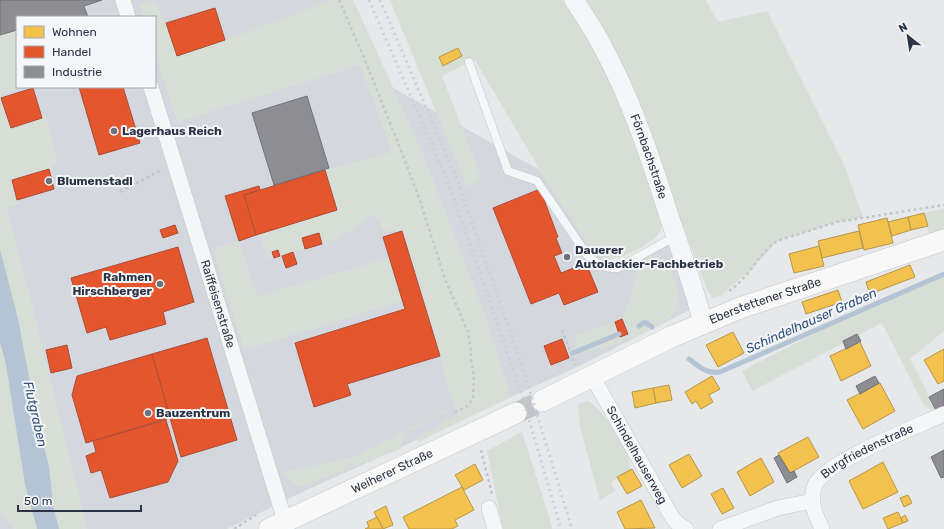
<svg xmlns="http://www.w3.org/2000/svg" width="944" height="529" font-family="Rubik,sans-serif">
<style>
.built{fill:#d4d7dd;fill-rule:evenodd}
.green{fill:#d6ded6}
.water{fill:#b4c4d5}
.homes{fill:#f2c14e;stroke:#b6974b}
.shops{fill:#e4572e;stroke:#ac4c35}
.industry{fill:#8d8d92;stroke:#70727b}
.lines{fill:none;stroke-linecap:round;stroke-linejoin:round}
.stream{stroke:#b4c4d5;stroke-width:5}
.secondary-tunnel{stroke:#c1c4c9;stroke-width:21;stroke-dasharray:21 10;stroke-linecap:butt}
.service-casing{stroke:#c4c6c8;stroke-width:9}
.minor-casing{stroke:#c4c6c8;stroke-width:16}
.tertiary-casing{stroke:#c4c6c8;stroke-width:20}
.secondary-casing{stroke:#c4c6c8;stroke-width:22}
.path{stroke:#c5c6ca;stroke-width:2.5;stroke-dasharray:3 3;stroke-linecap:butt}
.service{stroke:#f5f6f7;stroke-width:8}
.minor{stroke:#f5f6f7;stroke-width:15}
.tertiary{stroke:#f5f6f7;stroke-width:19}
.secondary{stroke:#f8f8f8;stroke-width:21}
.rail{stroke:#cecfd2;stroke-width:3;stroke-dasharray:2 4;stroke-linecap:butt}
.poi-dot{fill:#6c737f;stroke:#f4f6f9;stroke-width:1.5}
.labels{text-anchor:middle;stroke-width:4;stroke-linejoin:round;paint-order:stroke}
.poi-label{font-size:12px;font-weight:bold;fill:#2b3445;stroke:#f4f6f9;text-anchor:start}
.street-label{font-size:12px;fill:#2b3445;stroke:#f4f6f9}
.water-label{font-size:13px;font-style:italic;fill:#34527a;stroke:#f4f6f9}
</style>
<rect width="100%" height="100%" fill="#e6e8ea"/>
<g class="built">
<path d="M0 0H353L393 88 540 170 593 252 617 268 676 236 699 305 577 367 296 495 227 529H87L28 290 0 185ZM17 17H155V87H17Z"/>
<polygon points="0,511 14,529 0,529"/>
</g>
<g class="green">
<polygon points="333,0 353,0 425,159 485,315 511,397 418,442 418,437 457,415 454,406 448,411 405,433 401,449 300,487 295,485 284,472 356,456 454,406 402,231 384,231 374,214 338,239 322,244 318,233 302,238 305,249 280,256 278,251 274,258 267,258 260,234 337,210 325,170 392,152 360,65 177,122 155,53 155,17 143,17 140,6 154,1 166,23 177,56 225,40"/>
<path d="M390 0H563L593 46 622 102 659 209C660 216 663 224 660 231 654 244 618 262 603 259 600 259 596 254 593 252L540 170 475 60 442 76 482 179 467 187Z"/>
<polygon points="583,0 706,0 718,22 767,11 845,167 863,217 837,222 777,241 751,270 721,295 713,299 708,291 680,218 644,113 616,52"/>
<polygon points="17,30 17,87 22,87 0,94 11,128 42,118 41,115 45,114 57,161 52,168 12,180 19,204 6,208 28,290 87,529 14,529 0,511 0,35"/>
<polygon points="944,209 944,230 929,234 924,213"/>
<polygon points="239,241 257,296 389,258 402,301 244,350 213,248"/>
<path d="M657 254C675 265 678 289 680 309 651 336 612 345 574 356L576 335 615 322 620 337 628 334 622 317C637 297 627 259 657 254Z"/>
<polygon points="944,274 944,331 910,359 936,410 925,407 882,323 752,391 742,371 854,313"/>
<path d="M587 401C597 403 624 441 627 452 629 457 629 464 630 470L611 482 615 491 600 500 580 427 578 404Z"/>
<polygon points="522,432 551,523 552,529 503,529 487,451"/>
</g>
<polygon class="water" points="0,249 18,319 38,423 49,466 53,505 59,529 37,529 25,484 6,365 0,342"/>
<g class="homes">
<polygon points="458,48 462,56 443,66 439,57"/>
<polygon points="924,213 928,226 911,230 908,217"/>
<polygon points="908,217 911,230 892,236 888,222"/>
<polygon points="887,218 893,243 864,250 858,225"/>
<polygon points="859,231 863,248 822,258 818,241"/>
<polygon points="819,246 824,266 794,273 789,254"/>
<polygon points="910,265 915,277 870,294 866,282"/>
<polygon points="838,290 842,302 806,314 802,302"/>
<polygon points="733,332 744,353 718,367 706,345"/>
<polygon points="860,342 871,366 841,381 830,356"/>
<polygon points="944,349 944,381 938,384 924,360"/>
<polygon points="712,376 720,389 709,395 713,402 701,409 696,401 692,404 685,392"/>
<polygon points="880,383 895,411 863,429 847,400"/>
<polygon points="669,385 672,400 656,403 653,388"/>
<polygon points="653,388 656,403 635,408 632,392"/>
<polygon points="808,437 819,457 790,473 778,453"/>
<polygon points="689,454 702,476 682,488 669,465"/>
<polygon points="761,458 774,482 750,496 737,472"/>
<polygon points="883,462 898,492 863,509 849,481"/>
<polygon points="475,464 483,480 464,490 455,475"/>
<polygon points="632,469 642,486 627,494 617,477"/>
<polygon points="462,487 474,510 455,520 458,526 452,529 409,529 403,517"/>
<polygon points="723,488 734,508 722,514 711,494"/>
<polygon points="908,495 912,503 904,507 900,498"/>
<polygon points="641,500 655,528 625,529 617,512"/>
<polygon points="386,506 393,525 383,529 374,512"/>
<polygon points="898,512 903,523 888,529 883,518"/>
<polygon points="905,515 908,521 903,523 901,518"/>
<polygon points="377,517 383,529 365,529 369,527 367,522"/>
</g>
<g class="shops">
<polygon points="215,8 225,40 177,56 166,23"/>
<polygon points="79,87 123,87 140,143 99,155"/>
<polygon points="33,88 42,118 11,128 1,98"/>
<polygon points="49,169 54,189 17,200 12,180"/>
<polygon points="325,170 337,210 256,235 244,195"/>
<polygon points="259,186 260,190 244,195 256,235 239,241 225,196"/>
<polygon points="540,189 558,237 556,238 562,253 554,256 561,273 586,263 598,292 564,305 559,293 531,304 493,208"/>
<polygon points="175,225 178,233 163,238 160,230"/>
<polygon points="402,231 440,356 347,384 351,395 314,407 295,343 405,309 383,237"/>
<polygon points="319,233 322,244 305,249 302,238"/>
<polygon points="178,247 194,302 163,312 166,324 110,340 106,327 87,333 71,278"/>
<polygon points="278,250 280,256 274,258 272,252"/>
<polygon points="293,252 297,264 286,268 282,256"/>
<polygon points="622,319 628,334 620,337 615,322"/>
<polygon points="207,338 237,440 181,457 152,354"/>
<polygon points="562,339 569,358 551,365 544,346"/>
<polygon points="67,345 72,368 51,373 46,350"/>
<polygon points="152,354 170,418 86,443 72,395 77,376"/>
<polygon points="166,420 178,461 168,482 110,498 101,470 91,473 86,456 96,452 93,441"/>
</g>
<g class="industry">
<polygon points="0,0 102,0 84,6 88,17 17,17 17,30 0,35"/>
<polygon points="307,96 329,168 274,185 252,113"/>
<polygon points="857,334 861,341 846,349 843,341"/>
<polygon points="875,376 879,383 860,394 856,386"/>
<polygon points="944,389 944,406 936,410 929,397"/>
<polygon points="944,450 944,477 941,478 931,457"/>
<polygon points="779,455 790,473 794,471 797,477 787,483 774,458"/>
</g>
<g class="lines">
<g class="stream">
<polyline points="639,326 645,322 652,327"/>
<polyline points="573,353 619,334"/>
<path d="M689 359C700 367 706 374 720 372L944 274"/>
</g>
<polyline class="secondary-tunnel" points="516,413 542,401"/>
<g class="service-casing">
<path id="service" d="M469 62 508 171 537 181 587 255C596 263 605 269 618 268L676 236"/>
</g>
<g class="minor-casing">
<g id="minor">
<polyline points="123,0 128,17"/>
<path id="s1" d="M151 87 285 521"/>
<path id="s2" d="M592 376 672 517 677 523 686 529"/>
<polyline points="489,508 495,529"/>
<polyline points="720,529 778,508 812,501"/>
<path id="s3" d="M822 529C815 514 809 501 815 485 825 462 918 426 944 414"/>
</g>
</g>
<g class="tertiary-casing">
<g id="tertiary">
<path id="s4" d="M574 0C620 66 645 140 669 216 681 251 694 287 703 323"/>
</g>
</g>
<g class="secondary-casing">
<g id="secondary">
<path id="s5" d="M542 401 671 337 740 308 944 240"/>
<path id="s6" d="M269 529 516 413"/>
</g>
</g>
<g class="path">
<polyline points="339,0 367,65 404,158 419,198 445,279 468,332 471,351 471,362 474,375 473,397 469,405 452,414"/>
<polyline points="120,192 161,170"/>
<path d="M729 291C749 278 758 254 777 241L837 222 944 205"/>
<polyline points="562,330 575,365"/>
<polyline points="481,450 492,494"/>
<polyline points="234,529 256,515"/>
</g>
<use href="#service" class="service"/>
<use href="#minor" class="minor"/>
<use href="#tertiary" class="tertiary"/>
<use href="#secondary" class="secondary"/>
<g class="rail">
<polyline points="369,0 449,184 521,392 561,529"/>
<polyline points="380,0 459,184 529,388 572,529"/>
</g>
</g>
<g class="poi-dot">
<circle cx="114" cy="131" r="4"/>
<circle cx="49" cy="181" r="4"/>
<circle cx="567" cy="257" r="4"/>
<circle cx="160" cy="284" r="4"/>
<circle cx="148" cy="413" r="4"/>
</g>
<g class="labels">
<g class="poi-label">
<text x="122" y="135">Lagerhaus Reich</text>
<text x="57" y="185">Blumenstadl</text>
<text x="575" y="254">Dauerer<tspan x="575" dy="14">Autolackier-Fachbetrieb</tspan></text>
<text x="152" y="281" text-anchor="end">Rahmen<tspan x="152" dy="14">Hirschberger</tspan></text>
<text x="156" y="417">Bauzentrum</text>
</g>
<g class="street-label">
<text dy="4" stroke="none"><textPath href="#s4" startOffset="174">Förnbachstraße</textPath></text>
<text dy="4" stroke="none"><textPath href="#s5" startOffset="245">Eberstettener Straße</textPath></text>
<text dy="4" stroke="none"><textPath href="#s1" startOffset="227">Raiffeisenstraße</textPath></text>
<text dy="4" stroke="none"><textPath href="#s3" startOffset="109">Burgfriedenstraße</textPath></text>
<text dy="4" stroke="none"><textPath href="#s2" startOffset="91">Schindelhauserweg</textPath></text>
<text dy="4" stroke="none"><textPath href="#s6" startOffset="136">Weiherer Straße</textPath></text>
</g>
<g class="water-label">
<text transform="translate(811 320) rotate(-24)" y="5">Schindelhauser Graben</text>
<text transform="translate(36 414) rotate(77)" y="5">Flutgraben</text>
</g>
</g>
<rect x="16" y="16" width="140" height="72" fill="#f4f6f9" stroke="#a4a8b1"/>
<rect x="24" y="26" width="20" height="12" fill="#f2c14e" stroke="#a4a8b1"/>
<text x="52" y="36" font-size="12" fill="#2b3445">Wohnen</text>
<rect x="24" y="46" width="20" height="12" fill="#e4572e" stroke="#a4a8b1"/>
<text x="52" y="56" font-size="12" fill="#2b3445">Handel</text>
<rect x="24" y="66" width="20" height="12" fill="#8d8d92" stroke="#a4a8b1"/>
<text x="52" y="76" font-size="12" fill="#2b3445">Industrie</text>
<g transform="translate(908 36) rotate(330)" stroke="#f4f6f9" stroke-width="3" paint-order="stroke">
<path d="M0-3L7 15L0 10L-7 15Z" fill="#2b3445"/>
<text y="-6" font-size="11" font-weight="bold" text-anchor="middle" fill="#2b3445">N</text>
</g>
<path d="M18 505v6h123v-6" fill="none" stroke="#2b3445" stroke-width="2"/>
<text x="24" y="505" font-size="12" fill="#2b3445" stroke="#f4f6f9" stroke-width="3" paint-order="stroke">50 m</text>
</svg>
